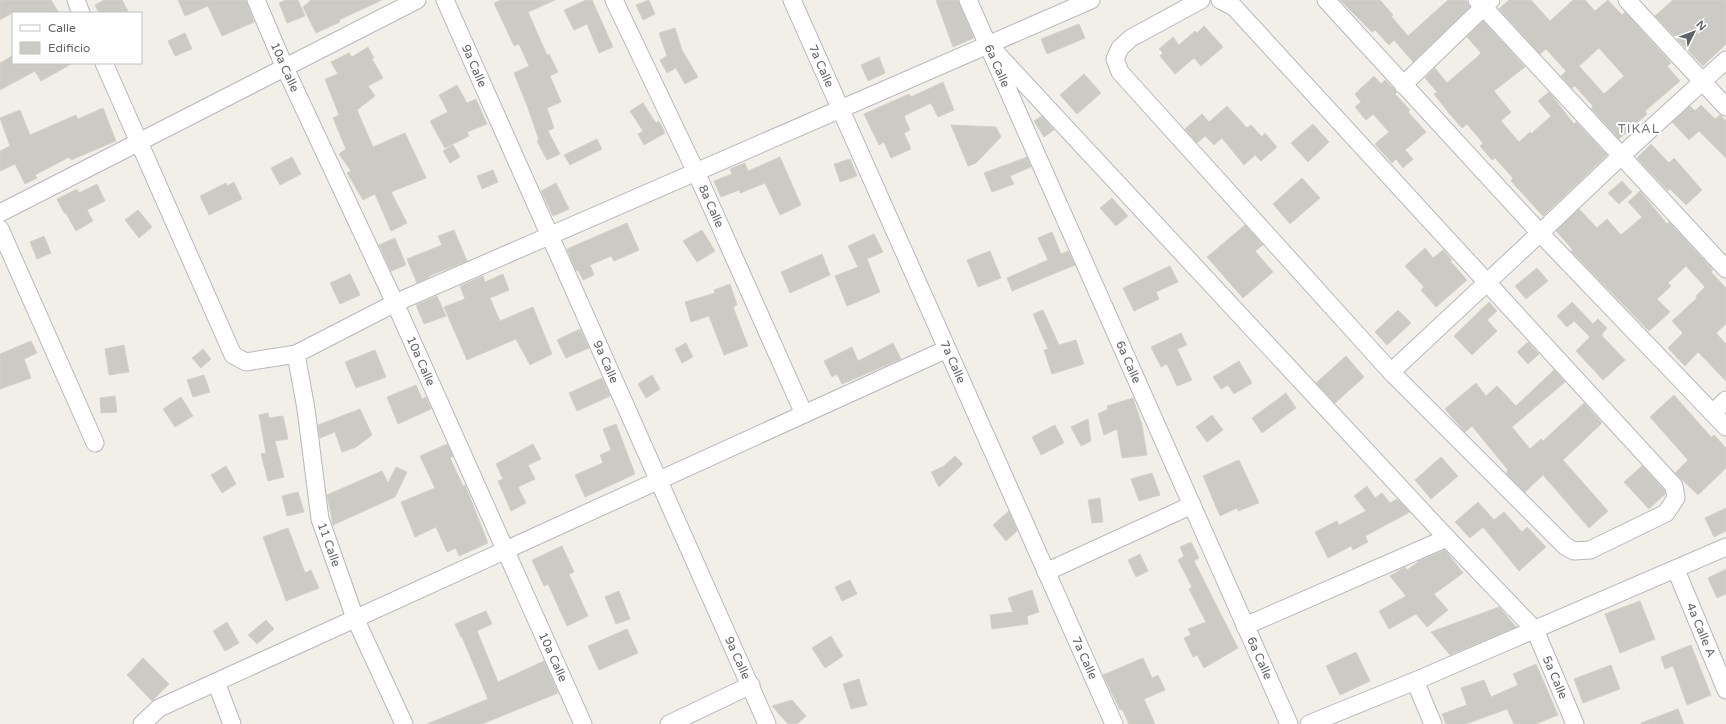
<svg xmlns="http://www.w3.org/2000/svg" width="1726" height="724" font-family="'Varela Round',sans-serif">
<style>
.building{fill:#cccac5;stroke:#d6d1c6;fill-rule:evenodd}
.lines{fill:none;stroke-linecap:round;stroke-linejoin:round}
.minor-casing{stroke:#b5b8bc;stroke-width:19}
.minor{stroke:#fff;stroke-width:17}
.labels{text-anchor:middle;stroke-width:4;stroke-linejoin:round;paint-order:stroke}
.street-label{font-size:12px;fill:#5f6368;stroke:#fff}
.neighbourhood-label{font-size:13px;letter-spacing:1px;fill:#70757a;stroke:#fff}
</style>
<rect width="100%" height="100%" fill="#f1efe8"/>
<g class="building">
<polygon points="0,0 51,0 59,13 12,13 0,20"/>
<polygon points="104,0 122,0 129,13 99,13 95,5"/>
<polygon points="178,0 246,0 254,22 222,36 208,6 185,16"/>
<polygon points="286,0 298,0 305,16 287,23 279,3"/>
<polygon points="311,0 382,0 339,20 340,22 316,33 303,7"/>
<polygon points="501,0 555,0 528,12 547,55 549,54 558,72 550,76 561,102 547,108 554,128 548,131 560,154 547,160 537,141 539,140 528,108 514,73 529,66 519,44 514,46 494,3"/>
<polygon points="586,0 592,0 613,47 599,53 587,24 574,30 564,10"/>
<polygon points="649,0 655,14 643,20 636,5"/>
<polygon points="936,0 958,0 974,38 953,47"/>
<polygon points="1340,0 1380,0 1393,15 1391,16 1408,36 1448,0 1466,0 1470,7 1413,62 1394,40 1389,45 1375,30 1372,32"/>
<path d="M1509 0H1531L1550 21 1573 0H1585L1595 11 1608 0 1622 15 1625 12 1671 63 1667 66 1680 81 1645 111 1647 114 1619 139 1591 108 1593 106 1575 86 1572 88 1561 76 1566 71 1546 49 1540 54 1499 9ZM1599 48 1624 76 1604 94 1579 66Z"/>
<polygon points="1673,0 1726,0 1726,44 1703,66 1655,16"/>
<polygon points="1483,21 1525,67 1494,91 1511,112 1501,121 1519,142 1530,132 1531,134 1551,116 1538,101 1549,92 1574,124 1576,122 1607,155 1543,216 1511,181 1513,178 1495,158 1492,160 1480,146 1483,143 1467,124 1462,128 1448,112 1434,94 1437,92 1425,78 1435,68 1447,83 1476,58 1481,53 1467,37"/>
<polygon points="1079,24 1085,38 1047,54 1041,39"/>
<polygon points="1204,26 1223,47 1201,66 1194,58 1175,74 1160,56 1163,53 1159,49 1173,37 1179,45 1195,31 1197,33"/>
<polygon points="675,28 682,50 698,77 685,84 676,68 667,73 660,60 667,56 659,33"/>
<polygon points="185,33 192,49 175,56 168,41"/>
<polygon points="368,47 374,58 372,59 383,78 368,86 375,96 357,110 373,147 405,133 426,178 391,192 407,223 391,231 375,194 363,200 347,173 351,171 339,154 346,149 333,118 339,115 325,79 338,74 331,62 349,53 352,57"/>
<polygon points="12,56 13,63 73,63 41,81 35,71 0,90 0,63"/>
<polygon points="879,57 885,73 868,81 861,65"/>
<polygon points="1084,74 1101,93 1077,114 1060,95"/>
<polygon points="1374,76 1381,84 1385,80 1397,92 1395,94 1410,110 1408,112 1426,132 1405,150 1413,159 1403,168 1396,159 1392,163 1375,144 1389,132 1373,114 1366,120 1355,107 1361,102 1355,94"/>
<polygon points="943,82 954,110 938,117 931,103 904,116 910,130 904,133 911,149 891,158 884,142 879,145 864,114 909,94 911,97"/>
<polygon points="457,85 467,103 476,99 487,124 467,132 469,136 445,148 430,121 448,112 439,95"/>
<polygon points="643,103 656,123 659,121 665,133 644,145 638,134 643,131 630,111"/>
<polygon points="1701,105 1715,119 1720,115 1726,121 1726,158 1699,131 1689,140 1672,122 1690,106 1695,111"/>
<polygon points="1227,106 1247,128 1251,125 1262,137 1265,133 1277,147 1261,161 1255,155 1244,165 1222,138 1214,145 1205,136 1197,143 1185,129 1202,114 1209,122"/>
<polygon points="103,108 116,141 71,160 69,157 35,175 37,178 25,184 15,164 0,171 0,151 10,146 0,118 20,110 30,135 76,115 78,119"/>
<polygon points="1042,116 1054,130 1044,137 1034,121"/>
<polygon points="1313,124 1329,142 1308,162 1291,143"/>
<polygon points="951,125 996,127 1001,137 976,163 968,166"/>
<polygon points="597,139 602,149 570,165 564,155"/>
<polygon points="1651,144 1669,163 1674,158 1702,190 1686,205 1670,189 1668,191 1637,158"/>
<polygon points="453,145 460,157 450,163 443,151"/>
<polygon points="292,157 301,174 280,185 271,168"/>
<polygon points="780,157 801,205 780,215 765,183 740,193 739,190 721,197 714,181 732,174 730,169 745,163 748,171"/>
<polygon points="1027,157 1031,167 1010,176 1014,184 992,192 984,173"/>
<polygon points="850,159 857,176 840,182 834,164"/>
<polygon points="493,170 498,182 482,189 477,176"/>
<polygon points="1302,178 1320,198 1290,224 1273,204"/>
<polygon points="1622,181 1632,192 1619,204 1608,193"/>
<polygon points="234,182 242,199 209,215 200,196 226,183 227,186"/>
<polygon points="556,183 569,209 553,216 541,191"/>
<polygon points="97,184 105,201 87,210 93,221 76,231 66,213 64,213 57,199 77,189 79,193"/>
<polygon points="1640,191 1667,224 1669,222 1713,270 1711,272 1726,288 1726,324 1716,333 1726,344 1726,381 1698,352 1685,366 1668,348 1683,333 1672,321 1697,298 1696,296 1705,287 1686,266 1668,283 1671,286 1657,299 1670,312 1649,331 1571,251 1573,250 1556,231 1579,209 1597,228 1607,219 1621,235 1642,217 1628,202"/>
<polygon points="1112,198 1128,216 1116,226 1100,208"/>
<polygon points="138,210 152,227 139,238 125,220"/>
<polygon points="627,223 639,250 614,261 611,256 590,265 594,275 583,280 578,270 576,271 567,249"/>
<polygon points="1245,225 1263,245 1255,251 1273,272 1243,298 1207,257"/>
<polygon points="454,230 467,261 429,276 429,277 417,283 407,259 442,245 438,236"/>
<polygon points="702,230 715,251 697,262 683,241"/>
<polygon points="1052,232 1061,254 1068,251 1075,265 1012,291 1007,278 1048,260 1038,238"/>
<polygon points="874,234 883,252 867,259 880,292 847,306 835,276 858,267 848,246"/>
<polygon points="44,236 51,253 37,259 30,242"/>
<polygon points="395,238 406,265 391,271 379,245"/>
<polygon points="1425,248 1433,258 1443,250 1452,260 1450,261 1467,280 1436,307 1421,290 1424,287 1405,266"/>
<polygon points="990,251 1001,278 978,287 967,260"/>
<polygon points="822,254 830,275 790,293 781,272"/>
<polygon points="1170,266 1178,282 1156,292 1159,299 1134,311 1123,288"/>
<polygon points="1537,268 1548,281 1526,299 1515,286"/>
<polygon points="350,274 360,295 340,304 330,283"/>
<polygon points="503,274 509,290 490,298 500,321 533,307 552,354 530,365 516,339 467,360 444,307 465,299 460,286 483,276 485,282"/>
<polygon points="730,284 737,305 733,307 748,346 724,355 709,316 691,322 685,302 715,293 714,290"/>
<polygon points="437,296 446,316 424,324 416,305"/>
<polygon points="1489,302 1497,311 1487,320 1497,331 1472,355 1454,336"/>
<polygon points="1572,302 1593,324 1598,319 1607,328 1602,334 1602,336 1625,360 1603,380 1576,351 1590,337 1574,321 1567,327 1557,316"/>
<polygon points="1043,310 1059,345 1076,340 1084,364 1052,374 1044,350 1048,349 1033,314"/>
<polygon points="1398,310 1411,323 1387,345 1375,332"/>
<polygon points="580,329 589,348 566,358 557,340"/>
<polygon points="1181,333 1187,345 1177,349 1192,380 1177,386 1167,364 1161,367 1151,347"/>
<polygon points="31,341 37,353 24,359 31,378 0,389 0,354"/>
<polygon points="1528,342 1539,354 1528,364 1517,352"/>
<polygon points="686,343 693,357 682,363 675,349"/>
<polygon points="893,343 901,359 842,384 837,374 832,377 824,361 852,347 858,361"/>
<polygon points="124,345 129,372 109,375 105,349"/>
<polygon points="203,349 211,359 201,368 192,358"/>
<polygon points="375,350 386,377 356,388 345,362"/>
<polygon points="1346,356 1364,377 1335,403 1316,383"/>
<polygon points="1239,361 1252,383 1234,394 1228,385 1221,389 1213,377"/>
<polygon points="1554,370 1565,382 1512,427 1530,449 1541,439 1543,441 1584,403 1602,423 1563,460 1608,511 1589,528 1543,475 1525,492 1506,473 1508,470 1472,426 1465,432 1445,409 1476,383 1486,396 1497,386 1516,406"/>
<polygon points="204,375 210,392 193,397 187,380"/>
<polygon points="652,375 660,389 646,398 638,384"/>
<polygon points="602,378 610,396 577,411 569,393"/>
<polygon points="416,385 422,399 426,397 431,409 398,424 387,397"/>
<polygon points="1286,393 1296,408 1262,433 1252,418"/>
<polygon points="1674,395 1711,437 1714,435 1726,448 1726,468 1698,495 1675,473 1688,460 1650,417"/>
<polygon points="115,396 117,412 101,413 100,398"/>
<polygon points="181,397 193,416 175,427 163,409"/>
<polygon points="1133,398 1142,425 1147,455 1122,458 1117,429 1104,435 1098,414 1108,409 1107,406"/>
<polygon points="360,409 372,435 356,447 342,452 335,432 320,438 318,425"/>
<polygon points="268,413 269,418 283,416 288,439 275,441 284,477 268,481 261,454 266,453 259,415"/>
<polygon points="1212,415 1223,430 1207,442 1196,427"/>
<polygon points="1088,419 1091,441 1081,446 1071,427"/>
<polygon points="616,424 635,474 585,497 575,475 603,463 600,455 611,450 603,429"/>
<polygon points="1055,425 1064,443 1041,455 1032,437"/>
<polygon points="447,444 453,456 450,458 463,486 465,485 488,543 459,556 456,548 447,552 436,527 415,537 401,502 435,488 420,456"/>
<polygon points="533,444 541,459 528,465 535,479 518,487 526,503 511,511 498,481 503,479 496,464"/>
<polygon points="955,456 963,464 939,487 931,472 944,466"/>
<polygon points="1441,457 1458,476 1431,499 1415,480"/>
<polygon points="1239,460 1259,503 1238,511 1237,508 1220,516 1203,476"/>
<polygon points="226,466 236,484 222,493 211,475"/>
<polygon points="1642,466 1665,491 1665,494 1649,509 1624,482"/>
<polygon points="396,467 407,472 395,497 333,525 327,495 382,471 388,483"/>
<polygon points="1152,473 1160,495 1139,501 1131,479"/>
<polygon points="1367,486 1375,498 1382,493 1390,503 1397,499 1410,512 1365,536 1368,542 1353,550 1351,546 1328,558 1315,532 1337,521 1339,525 1366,511 1354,496"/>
<polygon points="298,492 304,512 287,516 282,496"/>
<polygon points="1100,498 1103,522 1092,523 1088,500"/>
<polygon points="1478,502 1494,520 1504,512 1522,532 1527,527 1546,547 1519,571 1483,527 1470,538 1455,522"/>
<polygon points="1726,508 1726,531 1714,537 1705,518"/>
<polygon points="1009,511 1017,531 1006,541 993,525"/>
<polygon points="288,528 305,573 311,570 319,588 286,601 263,537"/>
<polygon points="1191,542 1199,558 1194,561 1238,648 1204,668 1197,655 1193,657 1184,638 1191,635 1188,629 1206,622 1189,589 1192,587 1178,560 1184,556 1180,547"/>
<polygon points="562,546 574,572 569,574 588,616 567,626 548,584 544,586 532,560"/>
<polygon points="1445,550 1463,573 1434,594 1448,610 1427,627 1416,614 1389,629 1379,611 1406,596 1390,576 1405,567 1407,570 1421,560"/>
<polygon points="1140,554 1148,571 1136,577 1128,560"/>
<polygon points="1726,569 1726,594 1717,598 1708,578"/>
<polygon points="850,580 857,594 842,601 835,587"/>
<polygon points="1032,590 1039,612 1027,616 1028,624 992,629 990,615 1013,612 1008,598"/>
<polygon points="619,591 630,619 616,624 605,597"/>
<polygon points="1640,601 1655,639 1620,653 1605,614"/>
<polygon points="1499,607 1516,627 1450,655 1431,632"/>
<polygon points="486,611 492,624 477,631 498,682 544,661 558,693 482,724 427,724 488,699 462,637 461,637 455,624"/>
<polygon points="266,620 274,629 257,644 248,635"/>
<polygon points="227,622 239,643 225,651 213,631"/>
<polygon points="627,629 638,653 599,670 588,646"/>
<polygon points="831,636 843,656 825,668 812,648"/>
<polygon points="1691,645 1711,695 1687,705 1673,666 1665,669 1661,657"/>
<polygon points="1356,652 1370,681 1340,695 1326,666"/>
<polygon points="143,658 169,684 152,701 127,675"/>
<polygon points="1143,658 1152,678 1158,675 1165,690 1144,699 1155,724 1129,724 1122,709 1120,710 1103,675"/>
<polygon points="1536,664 1558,715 1536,724 1514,724 1507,709 1466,724 1446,724 1442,714 1467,705 1461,688 1484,680 1491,697 1518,685 1513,674"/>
<polygon points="1611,665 1620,689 1583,703 1574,679"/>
<polygon points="859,679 867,705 851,709 843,684"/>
<polygon points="792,700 806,716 797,724 788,724 772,706"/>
<polygon points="1678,709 1684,724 1641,724 1641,723"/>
</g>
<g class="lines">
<g class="minor-casing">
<g id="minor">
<polyline points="76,0 81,13"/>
<path id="s1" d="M256 0 285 68 395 303 583 724"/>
<path id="s2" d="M445 0 767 724"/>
<path id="s3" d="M614 0 696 172 804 414"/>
<path id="s4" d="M792 0 1114 724"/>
<path id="s5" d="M968 0 1289 724"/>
<polyline points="1201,0 1131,38 1120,48 1115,59 1120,72 1391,372 1565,546 1574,551 1590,550 1666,513 1676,498 1674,486 1234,7 1220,0"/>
<polyline points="1326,0 1540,233 1726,427"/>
<polyline points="1477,0 1726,269"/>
<polyline points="1627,0 1726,107"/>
<path id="s6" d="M988 44 1447 538 1535 630 1575 724"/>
<polyline points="104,63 233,355 246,362 296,354 395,303 1091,0"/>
<polyline points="1403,85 1491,0"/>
<polyline points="0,213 417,0"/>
<polyline points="0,229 95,443"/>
<path id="s7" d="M296 354 306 409 320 519 355 618 404 724"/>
<polyline points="1391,372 1540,233 1621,156 1726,60"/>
<polyline points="1713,413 1726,400"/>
<path id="s8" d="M1676 570 1726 690"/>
<polyline points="1046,572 1192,505"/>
<polyline points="1245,626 1447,538"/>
<polyline points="1415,681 1433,724"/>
<polyline points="216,682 232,724"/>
<polyline points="142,724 159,708 947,349"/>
<polyline points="669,724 751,685"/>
<polyline points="1309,724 1415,681 1726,547"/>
</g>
</g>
<use href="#minor" class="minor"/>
</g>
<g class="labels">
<g class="street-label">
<text dy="4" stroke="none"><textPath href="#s2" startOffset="72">9a Calle</textPath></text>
<text dy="4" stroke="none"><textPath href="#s4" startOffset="72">7a Calle</textPath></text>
<text dy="4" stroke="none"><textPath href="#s5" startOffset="72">6a Calle</textPath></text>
<text dy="4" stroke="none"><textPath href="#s1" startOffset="73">10a Calle</textPath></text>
<text dy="4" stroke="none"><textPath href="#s3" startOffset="228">8a Calle</textPath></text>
<text dy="4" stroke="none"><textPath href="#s1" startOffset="397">10a Calle</textPath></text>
<text dy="4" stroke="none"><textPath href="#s2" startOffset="396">9a Calle</textPath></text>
<text dy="4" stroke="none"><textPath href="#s4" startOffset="396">7a Calle</textPath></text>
<text dy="4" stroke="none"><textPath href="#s5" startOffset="396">6a Calle</textPath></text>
<text dy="4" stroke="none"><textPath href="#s7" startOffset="194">11 Calle</textPath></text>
<text dy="4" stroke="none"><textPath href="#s8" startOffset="65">4a Calle A</textPath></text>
<text dy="4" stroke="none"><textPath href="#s1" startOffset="721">10a Calle</textPath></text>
<text dy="4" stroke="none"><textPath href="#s2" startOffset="720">9a Calle</textPath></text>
<text dy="4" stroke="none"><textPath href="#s4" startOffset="720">7a Calle</textPath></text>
<text dy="4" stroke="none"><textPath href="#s5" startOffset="720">6a Calle</textPath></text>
<text dy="4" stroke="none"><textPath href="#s6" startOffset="853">5a Calle</textPath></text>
</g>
<g class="neighbourhood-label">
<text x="1639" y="133">TIKAL</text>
</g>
</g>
<rect x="12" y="12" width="130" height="52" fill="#ffffff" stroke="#bfc1c3"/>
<rect x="20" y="25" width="20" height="6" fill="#ffffff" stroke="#bfc1c3"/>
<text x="48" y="32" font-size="12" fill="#5f6368">Calle</text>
<rect x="20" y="42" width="20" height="12" fill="#cccac5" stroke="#bfc1c3"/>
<text x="48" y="52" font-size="12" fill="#5f6368">Edificio</text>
<g transform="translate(1694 32) rotate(48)" stroke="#ffffff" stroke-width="3" paint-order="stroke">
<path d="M0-3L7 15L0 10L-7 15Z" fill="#5f6368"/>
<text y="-6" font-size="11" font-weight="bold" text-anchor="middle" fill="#5f6368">N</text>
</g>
</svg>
